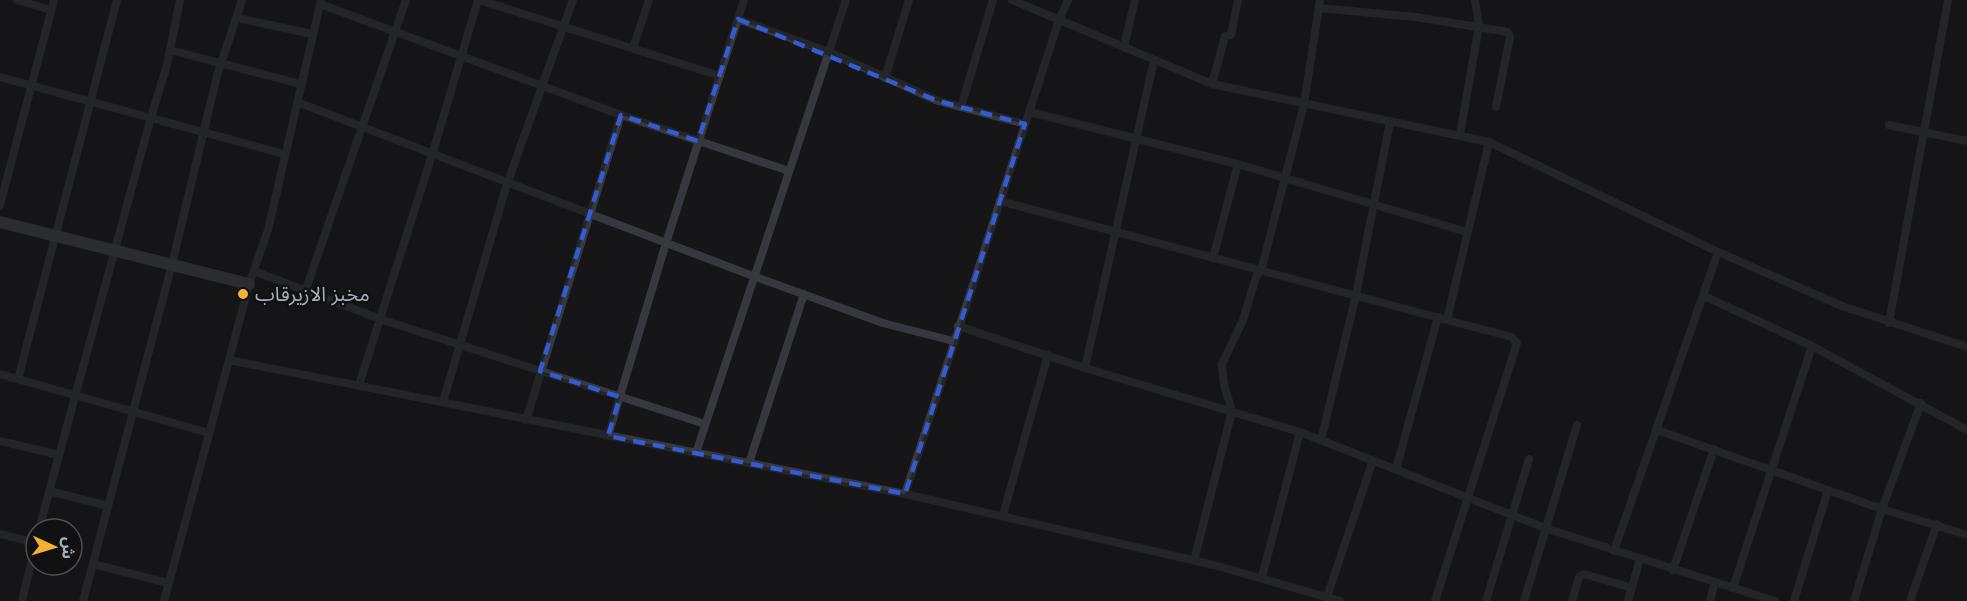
<svg xmlns="http://www.w3.org/2000/svg" width="1967" height="601" font-family="Helvetica,'Noto Sans Arabic',sans-serif">
<style>
.lines{fill:none;stroke-linecap:round;stroke-linejoin:round}
.street{stroke:#37383d;stroke-width:8}
.secondary{stroke:#45474d;stroke-width:12}
.marked{fill:none;stroke:#325cd3;stroke-width:4.5;stroke-dasharray:12 8;stroke-linejoin:round}
.poi-dot{fill:#f2b134;stroke:#111113;stroke-width:2}
.labels{text-anchor:middle;stroke-width:5;stroke-linejoin:round;paint-order:stroke}
.poi-label{font-size:20px;fill:#a8adb8;stroke:#111113;text-anchor:start}
</style>
<rect width="100%" height="100%" fill="#161618"/>
<g class="lines">
<g class="street">
<polyline points="17,0 51,10"/>
<polyline points="321,0 268,230 249,284 229,360 905,494 1214,565 1340,601"/>
<polyline points="479,0 720,76"/>
<polyline points="1012,0 1212,84 1489,142 1718,252 1842,306 1967,347"/>
<polyline points="320,4 621,115 789,171"/>
<polyline points="1319,8 1416,17 1508,32 1510,37 1496,107"/>
<polyline points="237,18 313,34"/>
<polyline points="738,19 829,52 938,101 1025,124"/>
<polyline points="1124,46 1135,0"/>
<polyline points="633,48 649,0"/>
<polyline points="170,50 301,84"/>
<polyline points="0,77 284,154"/>
<polyline points="885,78 909,0"/>
<polyline points="1212,84 1225,36 1231,35 1238,0"/>
<polyline points="297,102 753,276 883,323 953,341"/>
<polyline points="961,107 993,0"/>
<polyline points="1030,112 1241,165 1467,232"/>
<polyline points="1889,125 1967,141"/>
<polyline points="1460,134 1479,26 1475,0"/>
<polyline points="1000,201 1447,320 1489,142"/>
<polyline points="0,205 54,0"/>
<polyline points="1213,258 1238,164"/>
<polyline points="254,271 380,319 705,424"/>
<polyline points="305,292 406,0"/>
<polyline points="1704,296 1812,346 1967,430"/>
<polyline points="1889,323 1948,0"/>
<polyline points="958,326 1085,368 1154,60"/>
<polyline points="1085,368 1300,432 1545,528 1775,601"/>
<polyline points="0,374 209,433"/>
<polyline points="18,379 117,0"/>
<polyline points="359,385 432,155 478,0"/>
<polyline points="443,402 507,184 573,0"/>
<polyline points="526,420 621,115"/>
<polyline points="1657,430 1882,509 1967,535"/>
<polyline points="608,436 666,243 744,0"/>
<polyline points="1321,440 1356,295 1390,122"/>
<polyline points="0,441 59,455"/>
<polyline points="696,453 846,0"/>
<polyline points="749,463 804,294"/>
<polyline points="1396,469 1438,317"/>
<polyline points="49,491 108,506"/>
<polyline points="905,494 1059,20 1068,0"/>
<polyline points="1003,515 1048,355"/>
<polyline points="39,529 151,117 167,65 180,0"/>
<polyline points="0,534 36,543"/>
<polyline points="1614,551 1718,252"/>
<polyline points="1194,561 1232,411 1224,385 1222,364 1243,320 1256,277 1261,271 1304,104 1320,0"/>
<polyline points="93,564 168,583"/>
<polyline points="1673,570 1714,449"/>
<polyline points="1262,577 1300,432"/>
<polyline points="1733,588 1812,346"/>
<polyline points="1327,597 1373,460"/>
<polyline points="22,601 36,543"/>
<polyline points="83,601 172,264 217,76 242,0"/>
<polyline points="164,601 229,360"/>
<polyline points="1435,601 1517,343 1512,337 1447,320"/>
<polyline points="1486,601 1529,459"/>
<polyline points="1524,601 1577,425"/>
<polyline points="1572,601 1579,577 1584,574 1632,588"/>
<polyline points="1628,601 1640,559"/>
<polyline points="1710,601 1715,582"/>
<polyline points="1794,601 1828,490"/>
<polyline points="1854,601 1882,509 1921,403"/>
<polyline points="1910,601 1937,524"/>
</g>
<polyline class="secondary" points="0,222 249,284"/>
</g>
<path d="M0 0H1967V601H0ZM738 19 938 101 1025 124 905 494 608 436 620 397 540 371 621 115 698 141Z" fill="#161618" fill-opacity=".55" fill-rule="evenodd"/>
<path class="marked" d="M738 19 938 101 1025 124 905 494 608 436 620 397 540 371 621 115 698 141Z"/>
<circle class="poi-dot" cx="243" cy="294" r="6"/>
<g class="labels">
<g class="poi-label">
<text x="255" y="301">مخبز الازيرقاب</text>
</g>
</g>
<g transform="translate(54 547) rotate(94)"><circle r="28" fill="#111113" stroke="#4d4f55" stroke-width="1.5"/>
<path d="M0-4.5L10 22L0 15L-10 22Z" fill="#f2b134"/>
<text y="-9" font-size="16" font-weight="bold" text-anchor="middle" fill="#a8adb8">ش</text>
</g>
</svg>
